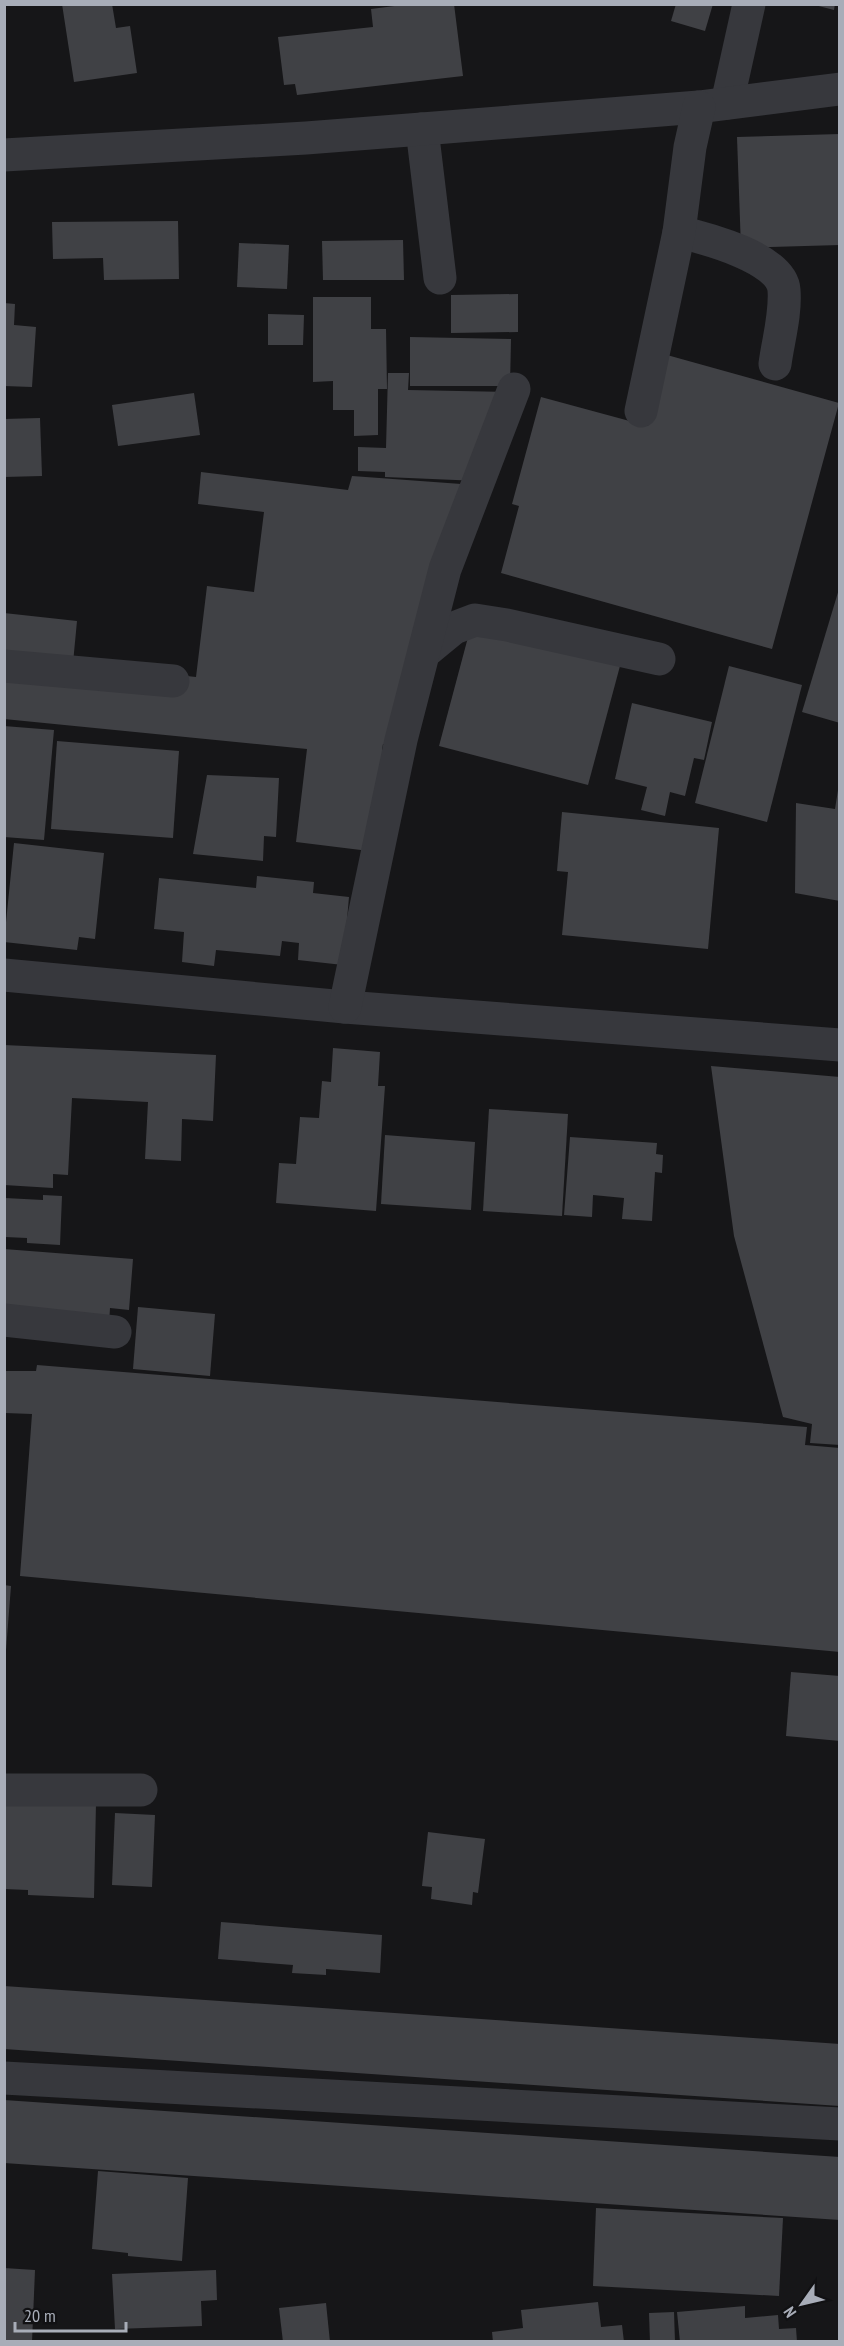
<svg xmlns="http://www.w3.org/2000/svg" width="844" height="2346" font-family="'PT Sans Narrow',sans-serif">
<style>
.building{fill:#404145}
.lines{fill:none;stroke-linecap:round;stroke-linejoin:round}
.minor{stroke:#37383d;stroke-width:33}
</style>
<rect width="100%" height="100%" fill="#161618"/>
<g class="building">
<polygon points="62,4 112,4 116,28 130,26 137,73 74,82"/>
<polygon points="410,4 454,4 463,76 297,95 295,84 284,85 278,37 373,27 371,9"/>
<polygon points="676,4 713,4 705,31 671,21"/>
<polygon points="811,4 835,4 834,10"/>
<polygon points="840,134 840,245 741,248 737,137"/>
<polygon points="178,221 179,279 104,280 103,258 53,259 52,222"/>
<polygon points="403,240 404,280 323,280 322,241"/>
<polygon points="239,243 289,245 287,289 237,287"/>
<polygon points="518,294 518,332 451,333 451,295"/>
<polygon points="313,297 371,297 371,329 386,329 387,389 378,389 378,435 354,436 354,410 333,410 333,381 313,382"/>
<polygon points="4,303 15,304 14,325 36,327 32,387 4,386"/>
<polygon points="268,314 304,315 303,345 268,345"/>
<polygon points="410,337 511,339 510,386 410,386"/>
<polygon points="667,355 839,403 772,649 501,573 519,506 512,504 541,397 648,426"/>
<polygon points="388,373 409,373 408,390 510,392 479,481 385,477 385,472 358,471 358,447 386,448"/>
<polygon points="194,393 200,435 118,446 112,405"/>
<polygon points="40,418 42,476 4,477 4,419"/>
<polygon points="201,472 348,490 352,476 475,485 399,746 383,744 382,750 402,754 377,852 296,842 307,749 4,719 4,656 196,677 207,586 254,592 264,512 198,504"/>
<polygon points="839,589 840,589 840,723 802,712"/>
<polygon points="4,613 77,621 73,663 4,655"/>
<polygon points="471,626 620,666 588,785 439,746"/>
<polygon points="729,666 802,685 767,822 695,803"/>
<polygon points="632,703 712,722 704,760 694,758 685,796 670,792 665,816 641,810 647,787 615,779"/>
<polygon points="4,726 54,730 44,840 4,837"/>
<polygon points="57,741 179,751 173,838 51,829"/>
<polygon points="207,775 279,778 276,837 264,836 263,861 193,854"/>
<polygon points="838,790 840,901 795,893 796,803 835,809"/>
<polygon points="562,812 719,828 708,949 562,935 568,872 557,871"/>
<polygon points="14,843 104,853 95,939 79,937 77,950 4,942"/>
<polygon points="257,876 314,882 313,893 349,897 343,965 298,960 299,943 282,941 280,956 216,950 214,966 182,962 184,932 154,929 159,878 256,888"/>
<polygon points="4,1045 216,1055 213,1121 182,1119 181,1161 145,1159 148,1102 72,1098 68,1175 53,1174 53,1188 4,1185"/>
<polygon points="333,1048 380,1052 378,1086 385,1086 376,1211 276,1203 279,1163 296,1164 300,1117 319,1118 322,1081 331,1082"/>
<polygon points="711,1066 840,1077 840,1445 810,1443 812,1424 783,1417 734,1236"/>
<polygon points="489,1109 568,1114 562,1216 483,1211"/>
<polygon points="385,1135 475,1142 471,1210 381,1204"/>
<polygon points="570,1137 657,1143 656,1154 663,1155 662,1173 655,1172 652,1221 622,1219 624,1198 593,1195 592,1217 564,1215"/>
<polygon points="43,1195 62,1196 60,1245 27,1243 27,1238 5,1237 5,1198 43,1200"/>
<polygon points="4,1249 133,1259 129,1310 110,1308 109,1324 4,1316"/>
<polygon points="138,1307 215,1314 210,1376 133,1369"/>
<polygon points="37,1365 807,1427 805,1445 840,1448 840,1652 20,1576 32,1414 5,1413 5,1371 36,1371"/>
<polygon points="4,1585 11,1586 6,1650 4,1650"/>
<polygon points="791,1672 840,1676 840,1741 786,1736"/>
<polygon points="4,1800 96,1803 94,1898 28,1895 28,1890 4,1889"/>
<polygon points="115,1813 155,1815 152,1887 112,1885"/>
<polygon points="428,1832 485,1839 478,1893 473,1892 472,1905 431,1899 432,1887 422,1886"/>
<polygon points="221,1922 382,1935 380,1973 326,1969 326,1975 292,1973 293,1965 218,1959"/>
<polygon points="4,1986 840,2044 840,2106 4,2049"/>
<polygon points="4,2100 840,2157 840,2220 4,2163"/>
<polygon points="98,2171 188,2178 182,2261 128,2256 128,2253 92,2249"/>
<polygon points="596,2208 783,2218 779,2296 593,2286"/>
<polygon points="4,2268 35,2270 32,2342 4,2342"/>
<polygon points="216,2270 217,2300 201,2301 202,2326 115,2329 112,2274"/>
<polygon points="598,2302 601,2327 622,2325 624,2342 493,2342 492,2332 523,2328 521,2310"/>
<polygon points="326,2303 330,2342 283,2342 279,2308"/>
<polygon points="745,2306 745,2318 778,2315 779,2329 796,2328 797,2342 680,2342 677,2312"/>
<polygon points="674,2312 675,2342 650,2342 649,2313"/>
</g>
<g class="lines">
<g class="minor">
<polyline points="727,103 749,4"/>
<polyline points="422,129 440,278"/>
<polyline points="4,155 306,138 422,129 699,107 840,89"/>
<path d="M679 232C705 238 782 258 784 290 786 314 778 341 775 364"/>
<polyline points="641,411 679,232 690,147 699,107"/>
<polyline points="426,651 454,628 475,620 507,625 659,659"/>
<polyline points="4,666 173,681"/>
<polyline points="4,975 345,1007 840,1045"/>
<polyline points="345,1007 401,740 445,569 514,389"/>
<polyline points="4,1320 115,1332"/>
<polyline points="4,1790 141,1790"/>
<polyline points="4,2078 840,2124"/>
</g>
</g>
<rect width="844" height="2346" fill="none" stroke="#a8adb8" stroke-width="12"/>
<g transform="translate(802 2304) rotate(236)" stroke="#111113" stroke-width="4.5" paint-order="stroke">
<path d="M0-4.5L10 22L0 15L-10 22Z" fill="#a8adb8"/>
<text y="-9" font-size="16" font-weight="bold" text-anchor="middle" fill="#a8adb8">N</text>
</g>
<path d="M15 2322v9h111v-9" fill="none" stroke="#a8adb8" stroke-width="3"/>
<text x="24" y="2322" font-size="18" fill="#a8adb8" stroke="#111113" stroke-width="4.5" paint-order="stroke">20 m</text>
</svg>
